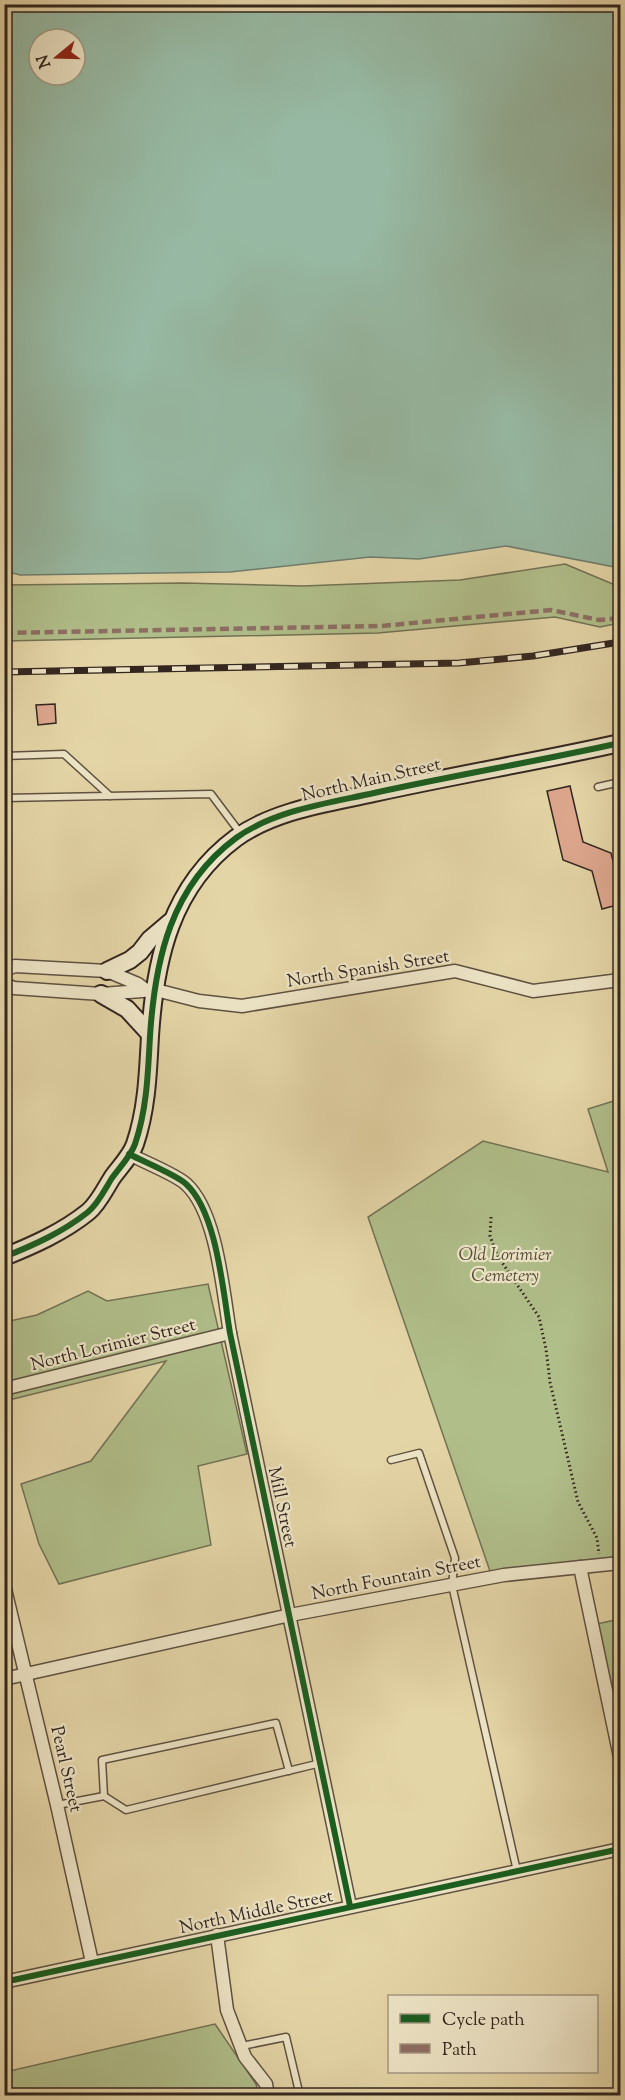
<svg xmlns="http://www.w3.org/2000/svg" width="625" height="2100" font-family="'Sorts Mill Goudy',serif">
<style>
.green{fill:#b0be8a;stroke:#727254;stroke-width:1.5}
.water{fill:#97b9a3;stroke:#6f7e6e;stroke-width:1.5;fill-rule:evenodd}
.building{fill:#dda78e;stroke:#33261f;stroke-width:1.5}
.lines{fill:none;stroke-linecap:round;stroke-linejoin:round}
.service-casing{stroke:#5f5241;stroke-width:9}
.minor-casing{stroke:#5f5241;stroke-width:15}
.secondary-casing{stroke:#33261f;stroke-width:20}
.path{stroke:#33261f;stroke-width:3;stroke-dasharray:1.5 3;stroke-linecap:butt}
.service{stroke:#ede4c6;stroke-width:6}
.minor{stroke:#ede4c6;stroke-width:12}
.secondary{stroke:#ede4c6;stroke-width:16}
.rail-casing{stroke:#33261f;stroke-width:7}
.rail{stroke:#ede4c6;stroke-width:4.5;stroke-dasharray:14;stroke-linecap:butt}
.quiet{stroke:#8d6e63;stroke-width:4.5;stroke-dasharray:9 4.5;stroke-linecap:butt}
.cycleway-casing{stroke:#ede4c6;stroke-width:10}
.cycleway{stroke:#1b5e20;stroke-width:6}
.labels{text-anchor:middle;stroke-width:4.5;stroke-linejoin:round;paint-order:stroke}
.street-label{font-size:18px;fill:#33261f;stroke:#ede4c6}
.park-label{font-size:18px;font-style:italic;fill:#524c3a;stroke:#ede4c6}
</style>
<rect width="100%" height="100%" fill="#e4d5a7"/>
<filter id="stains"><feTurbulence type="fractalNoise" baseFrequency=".00333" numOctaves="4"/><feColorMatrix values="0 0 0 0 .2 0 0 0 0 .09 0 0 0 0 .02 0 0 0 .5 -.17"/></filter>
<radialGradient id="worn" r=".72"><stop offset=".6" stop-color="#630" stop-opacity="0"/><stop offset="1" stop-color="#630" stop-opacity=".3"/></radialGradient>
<g class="green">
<polygon points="565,564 620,587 620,623 600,627 555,617 378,633 5,641 5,585 184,583 303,586 460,580"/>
<polygon points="620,1099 620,1563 492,1577 368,1217 483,1141 608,1172 588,1109"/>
<polygon points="208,1284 247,1454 198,1466 211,1545 59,1584 39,1544 21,1484 91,1461 166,1361 5,1401 5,1322 37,1315 88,1291 107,1301"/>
<polygon points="620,1619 620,1757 592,1625"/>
<polygon points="215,2024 256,2084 259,2095 5,2095 5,2072"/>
</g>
<path class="water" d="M4 5H620V568L506 546 419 559 370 557 230 572 20 575 5 571ZM39 39H75V75H39Z"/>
<g class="building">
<polygon points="55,704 56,723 38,725 36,705"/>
<polygon points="570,786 583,842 611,853 619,884 621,884 621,904 602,909 592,871 563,860 547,791"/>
</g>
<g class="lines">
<g class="service-casing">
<g id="service">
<polyline points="616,744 620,767"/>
<polyline points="4,756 64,754 110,796"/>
<polyline points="598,787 620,782"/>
<polyline points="4,798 211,794 241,834"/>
<polyline points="391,1460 419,1453 455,1558 452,1585 517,1871"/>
<polyline points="104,1796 102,1760 276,1723 289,1771"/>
<polyline points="57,1805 104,1796 126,1810 321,1763"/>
<polyline points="242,2046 286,2037 300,2096"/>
</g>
</g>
<g class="minor-casing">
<g id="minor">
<polyline points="4,970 15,966 107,971 138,984 146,990"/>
<polyline points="4,984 14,988 101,994 156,990 199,1001 242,1006 455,971 533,991 620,980"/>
<path d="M129 1154C142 1161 177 1175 186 1184 217 1212 223 1292 230 1333L350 1906"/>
<polyline points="4,1389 230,1333"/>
<polyline points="580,1567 620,1757"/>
<polyline points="4,1585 57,1805 92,1962"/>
<polyline points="4,1679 290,1615 504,1575 620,1563"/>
<polyline points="217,1935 227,2010 245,2057 266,2084 268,2096"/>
<polyline points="4,1982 620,1849"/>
</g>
</g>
<g class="secondary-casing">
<g id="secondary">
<polyline points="107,971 130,960 140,952 150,939 170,922"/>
<polyline points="101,994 127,1009 150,1034"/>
<path d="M4 1257C34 1245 63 1232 88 1212 98 1204 105 1189 112 1178 119 1168 131 1156 135 1144 147 1109 148 1072 150 1036 155 959 171 886 236 838 275 810 329 803 374 793 456 775 539 761 620 743"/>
</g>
</g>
<polyline class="path" points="491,1217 490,1236 497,1255 539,1317 546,1349 550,1382 578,1502 597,1538 599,1554"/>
<use href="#service" class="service"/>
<use href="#minor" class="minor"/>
<use href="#secondary" class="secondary"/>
<g class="rail-casing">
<polyline id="rail" points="4,672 459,663 533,656 620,642"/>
</g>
<use href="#rail" class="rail"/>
<polyline class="quiet" points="4,633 381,626 551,610 599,620 620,618"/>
<g class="cycleway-casing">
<g id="cycleway">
<path d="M129 1154C142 1161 177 1175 186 1184 217 1212 223 1292 230 1333L350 1906"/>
<path d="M4 1257C34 1245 63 1232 88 1212 98 1204 105 1189 112 1178 119 1168 131 1156 135 1144 147 1109 148 1072 150 1036 155 959 171 886 236 838 275 810 329 803 374 793 456 775 539 761 620 743"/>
<polyline points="4,1982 620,1849"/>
</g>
</g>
<use href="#cycleway" class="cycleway"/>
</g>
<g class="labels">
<g class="street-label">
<text transform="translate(371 779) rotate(-13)" y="6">North Main Street</text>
<text transform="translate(368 968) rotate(-9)" y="6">North Spanish Street</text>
<text transform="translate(113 1344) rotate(-14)" y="6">North Lorimier Street</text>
<text transform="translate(283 1507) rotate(78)" y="6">Mill Street</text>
<text transform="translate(396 1577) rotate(-11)" y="6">North Fountain Street</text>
<text transform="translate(67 1769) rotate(77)" y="6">Pearl Street</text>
<text transform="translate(256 1911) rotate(-12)" y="6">North Middle Street</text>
</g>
<g class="park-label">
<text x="505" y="1260">Old Lorimier<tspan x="505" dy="21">Cemetery</tspan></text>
</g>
</g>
<rect width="625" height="2100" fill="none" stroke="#e4d5a7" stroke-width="24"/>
<rect x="6" y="6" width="613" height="2088" fill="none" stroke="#33261f" stroke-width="3"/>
<rect x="12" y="12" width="601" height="2076" fill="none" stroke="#33261f" stroke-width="1.5"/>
<rect x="388" y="1995" width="210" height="78" fill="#ede4c6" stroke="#a39883" stroke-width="1.5"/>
<rect x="400" y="2014" width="30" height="9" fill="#1b5e20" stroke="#a39883" stroke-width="1.5"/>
<text x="442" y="2025" font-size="18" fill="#33261f">Cycle path</text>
<rect x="400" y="2044" width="30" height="9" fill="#8d6e63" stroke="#a39883" stroke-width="1.5"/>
<text x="442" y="2055" font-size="18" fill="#33261f">Path</text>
<g transform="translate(57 57) rotate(251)"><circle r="28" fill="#ede4c6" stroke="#a39883" stroke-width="1.5"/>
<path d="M0-4.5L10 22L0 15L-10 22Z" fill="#8f2418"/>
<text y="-9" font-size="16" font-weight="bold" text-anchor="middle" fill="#33261f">N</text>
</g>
<rect width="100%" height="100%" filter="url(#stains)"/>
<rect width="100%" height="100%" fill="url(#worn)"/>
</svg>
